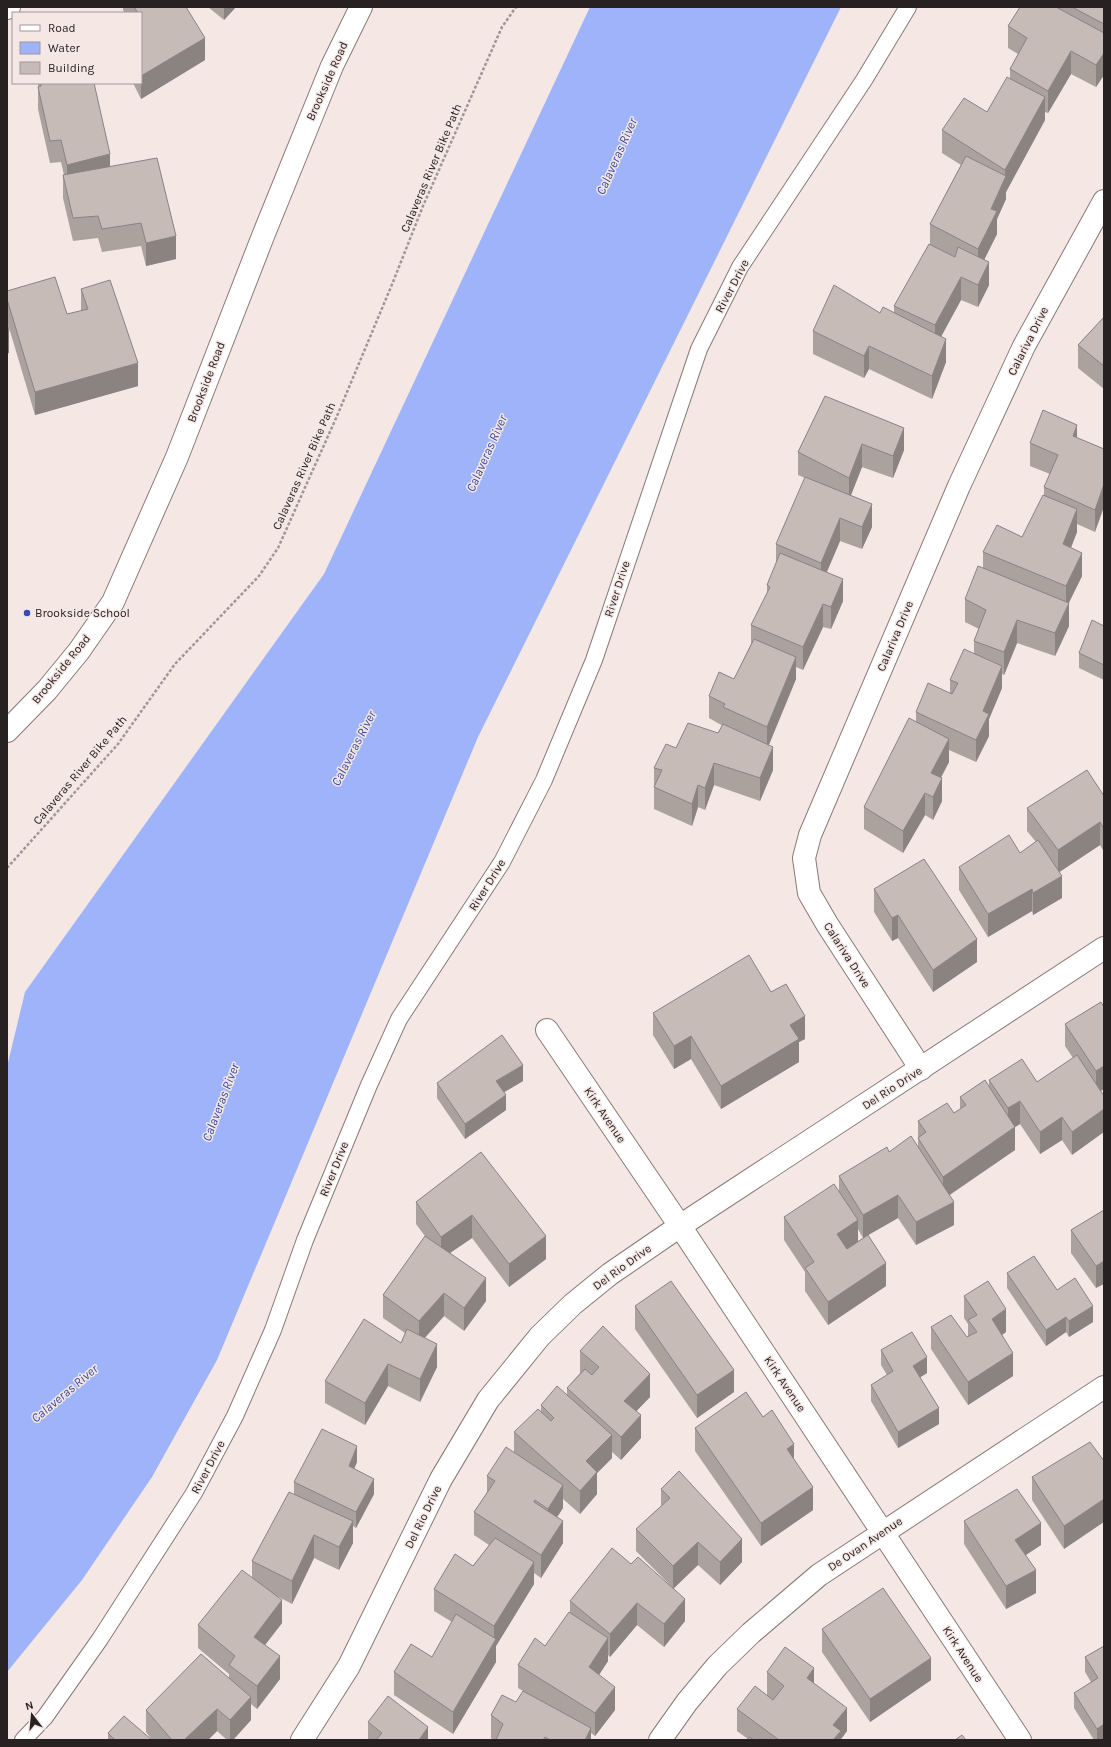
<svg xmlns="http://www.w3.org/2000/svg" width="1111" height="1747" font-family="Karla,sans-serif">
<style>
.water{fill:#9eb3f9}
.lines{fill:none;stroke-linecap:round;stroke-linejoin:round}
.lane-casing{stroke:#877b78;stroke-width:18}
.street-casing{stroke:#877b78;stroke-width:24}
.secondary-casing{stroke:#877b78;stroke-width:24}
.path{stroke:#a09694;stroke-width:2.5;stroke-dasharray:3 2;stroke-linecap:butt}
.lane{stroke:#fff;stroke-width:16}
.street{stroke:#fff;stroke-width:22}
.secondary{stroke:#fff;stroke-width:22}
.wall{fill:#aba19d;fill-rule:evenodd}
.shaded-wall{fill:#8b8380}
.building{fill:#c7bbb7;stroke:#8b8380}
.poi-dot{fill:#3749bc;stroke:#f4e7e4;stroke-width:1.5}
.labels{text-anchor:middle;stroke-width:3;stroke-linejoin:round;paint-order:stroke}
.street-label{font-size:12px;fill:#272221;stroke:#f4e7e4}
.poi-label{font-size:12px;fill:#272221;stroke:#f4e7e4;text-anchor:start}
.water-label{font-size:13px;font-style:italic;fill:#3a4c9c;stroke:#f4e7e4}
</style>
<rect width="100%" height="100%" fill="#f4e7e4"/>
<polygon class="water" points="590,7 841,7 478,737 217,1360 152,1477 82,1580 7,1672 7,1067 25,992 324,574"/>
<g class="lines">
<g class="lane-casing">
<polyline id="lane" points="23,1740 45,1717 100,1639 194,1493 235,1416 273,1330 305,1240 369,1085 399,1019 502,862 544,780 594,660 699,349 740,267 864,80 908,7"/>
</g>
<g class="street-casing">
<g id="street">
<polyline points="7,8 9,7"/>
<polyline points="547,1030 680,1226 1020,1740"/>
<polyline points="921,1069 827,924 809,893 804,858 810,835 959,486 1024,346 1104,201"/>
<polyline points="302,1740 349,1666 441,1479 488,1400 540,1336 573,1304 610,1274 680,1226 1104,948"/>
<polyline points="660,1740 687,1702 717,1666 751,1633 819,1575 1104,1387"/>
</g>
</g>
<g class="secondary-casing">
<polyline id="secondary" points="7,731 47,690 79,651 113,602 177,457 263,236 332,66 361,7"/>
</g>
<polyline class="path" points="7,868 118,744 175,664 259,576 278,548 337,416 393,282 423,206 502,27 516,7"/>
<use href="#lane" class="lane"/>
<use href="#street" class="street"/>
<use href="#secondary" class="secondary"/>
</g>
<g class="wall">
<polygon points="123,7 186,7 205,60 141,99 133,83 141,83 141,13 125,13 123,10"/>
<polygon points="208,7 236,7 224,20"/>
<polygon points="1057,7 1104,7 1104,75 1096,87 1071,74 1048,113 1045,112 1045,120 1006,192 1006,199 997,219 997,234 984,260 989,285 978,307 961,300 941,336 946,362 932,399 869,369 864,378 813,354 813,331 880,313 894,313 894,306 930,245 930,224 961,165 942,153 942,130 987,112 1010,78 1010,69 1018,54 1008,48 1008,26 1057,8"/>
<polygon points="38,83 94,83 110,167 176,259 146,266 141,246 102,252 98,238 73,241 63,198 63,175 64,175 61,162 50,163 38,109"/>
<polygon points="81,289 138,386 35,415 7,321 7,291 67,314 81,311"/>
<polygon points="1104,317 1104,389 1078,368 1078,345"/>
<polygon points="825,396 904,450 893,478 862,467 851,495 872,527 862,549 840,541 827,572 843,601 831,629 823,627 803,670 796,667 796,679 769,745 773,770 760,801 714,785 705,810 698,807 692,826 654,809 654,768 676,748 718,733 723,726 709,718 709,696 734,679 751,644 751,625 767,593 767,585 776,564 776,544 805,478 798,475 798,452"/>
<polygon points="1077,438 1104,449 1095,532 1077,524 1077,532 1071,548 1082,576 1069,603 1069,626 1055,656 1017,643 1004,675 1002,674 1002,688 989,719 989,736 976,762 949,750 949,762 941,778 942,801 933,820 925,815 903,853 864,829 864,807 916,722 916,712 950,693 950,680 974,653 974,641 979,629 965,622 965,599 983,568 983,552 1022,537 1044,495 1044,487 1050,474 1030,466 1030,443"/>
<polygon points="1104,626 1104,680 1079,668 1079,653"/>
<polygon points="1104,796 1104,852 1100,845 1059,872 1062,898 1033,915 1032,911 988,937 959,890 959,867 1020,853 1036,842 1027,831 1027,808"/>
<polygon points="874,889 977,962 933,992 898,938 892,941 874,912"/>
<polygon points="771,992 805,1039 799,1042 799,1062 721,1109 691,1059 674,1069 653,1035 653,1013"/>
<path d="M1101 1002V1091L1072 1155 1062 1140 1040 1154 1020 1124 1015 1127V1150L950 1195 954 1225 916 1245 898 1218 868 1235 886 1286 828 1325 805 1291V1272L784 1240V1217L839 1192V1176L889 1152 918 1146V1121L954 1113 960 1109V1097L989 1087V1080L1037 1082 1073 1058 1065 1046V1024ZM858 1229 863 1238 858 1241Z"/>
<polygon points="523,1081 504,1092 506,1110 465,1139 437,1098 437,1083"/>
<polygon points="481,1152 546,1259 509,1287 472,1238 450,1253 486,1301 464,1331 444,1316 425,1338 437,1367 420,1402 388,1386 365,1425 325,1403 325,1381 401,1343 405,1333 383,1318 383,1295 425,1236 416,1224 416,1202"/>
<polygon points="1104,1210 1096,1288 1071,1253 1071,1230"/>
<polygon points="1007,1273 1057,1290 1093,1322 1069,1337 1066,1332 1046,1346 1007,1288"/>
<polygon points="964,1296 1006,1332 1002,1335 1013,1376 968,1405 931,1349 931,1327 968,1337 968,1324 964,1318"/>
<polygon points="635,1306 734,1392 697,1418 635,1329"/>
<polygon points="881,1350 927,1373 920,1377 939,1424 898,1448 871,1401 871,1385 887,1375 881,1365"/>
<polygon points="580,1351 650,1397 636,1411 641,1438 621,1460 612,1452 612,1458 597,1473 597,1494 580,1514 563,1499 563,1508 557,1517 563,1543 541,1578 534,1573 534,1584 496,1646 496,1662 453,1734 394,1695 394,1672 432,1657 452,1622 434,1611 434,1589 473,1566 489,1545 474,1535 474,1512 487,1493 487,1476 514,1452 514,1432 541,1411 541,1405 567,1394 567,1388 580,1373"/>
<polygon points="763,1417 794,1460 813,1510 761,1546 695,1451 695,1428"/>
<polygon points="1104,1461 1064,1549 1032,1500 1032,1477"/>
<polygon points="357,1462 354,1468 374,1494 356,1528 353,1526 353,1543 339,1570 314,1558 292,1604 277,1596 282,1623 265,1645 280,1679 257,1709 251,1704 251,1720 233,1740 227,1740 217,1731 208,1740 152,1740 146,1732 146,1710 229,1679 229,1674 198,1648 198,1625 252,1578 252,1561 294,1495 294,1482"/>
<polygon points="661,1489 742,1562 720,1585 698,1565 674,1588 685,1621 664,1647 637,1625 610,1657 608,1655 608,1661 599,1675 615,1710 595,1736 591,1733 591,1740 493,1740 491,1738 491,1715 516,1702 523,1691 518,1688 518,1665 545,1646 570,1613 570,1601 631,1564 669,1584 636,1551 636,1529 661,1506"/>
<polygon points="964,1521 1041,1545 1026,1555 1036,1593 1006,1609 964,1544"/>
<polygon points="822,1629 931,1680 870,1722 822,1652"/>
<polygon points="1104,1646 1104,1740 1094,1740 1074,1708 1074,1693 1091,1682 1085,1672 1085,1657"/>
<polygon points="767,1672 814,1683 847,1731 841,1739 841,1740 747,1740 748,1739 737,1731 737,1709 767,1695"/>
<polygon points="368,1722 428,1740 368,1740"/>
<polygon points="108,1733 152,1740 108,1740"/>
</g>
<g class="shaded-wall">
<polygon points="224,7 236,7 224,20"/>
<polygon points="205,38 205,60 141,99 141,76"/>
<polygon points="1071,51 1071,74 1048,113 1048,91"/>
<polygon points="1104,53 1104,75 1096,87 1096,65"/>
<polygon points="1045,97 1045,120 1006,192 1006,199 997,219 997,234 978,272 978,249 991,209 1005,178 1005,170"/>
<polygon points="110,154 110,177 67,187 67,165"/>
<polygon points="176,236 176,259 146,266 146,243"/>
<polygon points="989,262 989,285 978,307 978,285"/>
<polygon points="961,277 961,300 935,348 935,325"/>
<polygon points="7,331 9,331 9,353 7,354"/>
<polygon points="946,339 946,362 932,399 932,376"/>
<polygon points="869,346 869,369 864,378 864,356"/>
<polygon points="138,363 138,386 35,415 35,392"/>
<polygon points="1077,425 1077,448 1073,436"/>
<polygon points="904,428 904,450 893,478 893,456"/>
<polygon points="862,444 862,467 849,500 849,478"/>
<polygon points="1104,484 1104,507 1095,532 1095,510"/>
<polygon points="872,504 872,527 862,549 862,527"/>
<polygon points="1077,509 1077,532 1063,567 1063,544"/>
<polygon points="840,518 840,541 821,585 821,563"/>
<polygon points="1082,553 1082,576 1066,608 1066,586"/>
<polygon points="843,579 843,601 831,629 831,607"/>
<polygon points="1069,603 1069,626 1055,656 1055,633"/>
<polygon points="823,604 823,627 803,670 803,647"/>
<polygon points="1017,620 1017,643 1004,675 1004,652"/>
<polygon points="796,657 796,679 767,749 767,727"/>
<polygon points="1002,666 1002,688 989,719 989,736 976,762 976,740 983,711"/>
<polygon points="949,739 949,762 931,795 931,773"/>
<polygon points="773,747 773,770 760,801 760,778"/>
<polygon points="714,763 714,785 705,810 705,788"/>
<polygon points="942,778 942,801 933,820 933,797"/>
<polygon points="698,785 698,807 692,826 692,804"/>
<polygon points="925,793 925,815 903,853 903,831"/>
<polygon points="1100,822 1100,845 1058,873 1058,850"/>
<polygon points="1062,876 1062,898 1033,915 1033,893"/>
<polygon points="1032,889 1032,911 988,937 988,914"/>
<polygon points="898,915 898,938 892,941 892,918"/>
<polygon points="977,939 977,962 933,992 933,970"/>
<polygon points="805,1016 805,1039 799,1042 799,1062 721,1109 721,1086 790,1025"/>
<polygon points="691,1036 691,1059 674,1069 674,1046"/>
<polygon points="523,1065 523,1081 496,1097 496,1081"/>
<polygon points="1104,1066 1104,1089 1096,1094 1096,1071"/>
<polygon points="506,1095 506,1110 465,1139 465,1124"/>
<polygon points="1020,1101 1020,1124 1015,1127 1015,1150 943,1199 943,1177 1008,1131 1008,1108"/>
<polygon points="1104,1109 1104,1132 1072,1155 1072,1132"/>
<polygon points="1062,1117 1062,1140 1040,1154 1040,1132"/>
<polygon points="898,1195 898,1218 863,1238 863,1215"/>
<polygon points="954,1202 954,1225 916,1245 916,1222"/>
<polygon points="472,1215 472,1238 441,1259 441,1237"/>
<polygon points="858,1220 858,1243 837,1257 837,1234"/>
<polygon points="546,1236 546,1259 509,1287 509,1264"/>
<polygon points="1104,1261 1104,1284 1096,1288 1096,1266"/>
<polygon points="886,1263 886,1286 828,1325 828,1302"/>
<polygon points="486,1278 486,1301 464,1331 464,1308"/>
<polygon points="444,1293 444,1316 419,1344 419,1321"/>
<polygon points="1093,1306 1093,1322 1069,1337 1069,1321"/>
<polygon points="1006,1309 1006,1332 992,1342 992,1319"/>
<polygon points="1066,1317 1066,1332 1046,1346 1046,1330"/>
<polygon points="437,1344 437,1367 420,1402 420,1379"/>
<polygon points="1013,1353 1013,1376 968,1405 968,1382"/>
<polygon points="927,1357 927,1373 913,1382 913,1366"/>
<polygon points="388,1364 388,1386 365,1425 365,1403"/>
<polygon points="734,1370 734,1392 697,1418 697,1395"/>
<polygon points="650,1374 650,1397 624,1424 624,1401"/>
<polygon points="939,1408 939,1424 898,1448 898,1432"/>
<polygon points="641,1415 641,1438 621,1460 621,1437"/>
<polygon points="612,1435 612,1458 597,1473 597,1494 580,1514 580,1491 586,1461"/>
<polygon points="794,1444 794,1467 787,1449"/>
<polygon points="357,1446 357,1462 349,1481 349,1466"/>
<polygon points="374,1479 374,1494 356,1528 356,1512"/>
<polygon points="563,1485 563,1508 548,1531 548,1509"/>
<polygon points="813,1487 813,1510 761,1546 761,1523"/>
<polygon points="1104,1499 1104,1522 1064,1549 1064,1526"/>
<polygon points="353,1521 353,1543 339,1570 339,1547"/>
<polygon points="563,1521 563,1543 541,1578 541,1555"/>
<polygon points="1041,1523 1041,1545 1015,1562 1015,1540"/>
<polygon points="314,1535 314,1558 292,1604 292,1581"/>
<polygon points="742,1539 742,1562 720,1585 720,1562"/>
<polygon points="698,1542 698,1565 673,1589 673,1566"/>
<polygon points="534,1562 534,1584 496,1646 496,1662 453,1734 453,1712 494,1642 494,1626"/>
<polygon points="1036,1570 1036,1593 1006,1609 1006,1586"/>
<polygon points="685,1599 685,1621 664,1647 664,1624"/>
<polygon points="282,1600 282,1623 254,1659 254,1637"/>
<polygon points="637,1603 637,1625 610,1657 610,1634"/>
<polygon points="608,1638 608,1661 589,1690 589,1667"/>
<polygon points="280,1656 280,1679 257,1709 257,1686"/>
<polygon points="931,1658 931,1680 870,1722 870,1699"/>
<polygon points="814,1668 814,1691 807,1678"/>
<polygon points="615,1687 615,1710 595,1736 595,1713"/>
<polygon points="251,1697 251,1720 233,1740 230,1740 230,1720"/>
<polygon points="847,1708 847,1731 841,1739 841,1740 833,1740 833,1725"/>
<polygon points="217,1709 217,1731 208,1740 184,1740"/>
<polygon points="1104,1724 1104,1740 1097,1740 1097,1729"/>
<polygon points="428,1727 428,1740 419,1740"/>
<polygon points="591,1728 591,1740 585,1740"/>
</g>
<g class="building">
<polygon points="134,7 186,7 205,38 141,76 141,13 138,13"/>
<polygon points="1020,7 1056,7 1104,33 1104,53 1096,65 1071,51 1048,91 1010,69 1027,38 1008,26"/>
<polygon points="1072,7 1104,7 1104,24"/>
<polygon points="1007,77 1045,97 1005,170 942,130 964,98 987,112"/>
<polygon points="41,83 94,83 110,154 67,165 61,140 50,141 38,87 41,86"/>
<polygon points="966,156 1006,176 991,209 997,211 978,249 930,224"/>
<polygon points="157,158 176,236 146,243 141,223 102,229 98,216 73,218 63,175"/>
<polygon points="929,244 955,257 958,247 989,262 978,285 961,277 935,325 894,306"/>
<polygon points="55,277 67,314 88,309 81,289 110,280 138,363 35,392 7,299 7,291"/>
<polygon points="834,285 880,313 883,307 946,339 932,376 869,346 864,356 813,331"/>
<polygon points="1104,317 1104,366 1078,345"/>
<polygon points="7,322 9,331 7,331"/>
<polygon points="825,396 904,428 893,456 862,444 849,478 798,452"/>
<polygon points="1043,410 1077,425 1073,436 1104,449 1104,484 1095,510 1044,487 1058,455 1030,443"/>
<polygon points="805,477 872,504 862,527 840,518 821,563 776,544"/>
<polygon points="1043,495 1077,509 1063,544 1082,553 1066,586 983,552 997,525 1022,537"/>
<polygon points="780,553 843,579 831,607 823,604 803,647 751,625 770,587 767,585"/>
<polygon points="978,566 1069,603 1055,633 1017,620 1004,652 974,641 986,610 965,599"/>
<polygon points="1092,620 1104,626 1104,665 1079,653"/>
<polygon points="754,639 796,657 767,727 723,707 725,704 709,696 719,672 734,679"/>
<polygon points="964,649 1002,666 983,711 989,714 976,740 916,712 928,683 952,694 958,683 950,680"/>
<polygon points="909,718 949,739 931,773 942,778 933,797 925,793 903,831 864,807"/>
<polygon points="688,723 718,733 723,724 773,747 760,778 714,763 705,788 698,785 692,804 654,787 662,770 654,768 666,744 676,748"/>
<polygon points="1087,770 1104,796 1104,829 1100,822 1058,850 1027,808"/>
<polygon points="1009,835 1020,853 1038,840 1062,876 1033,893 1032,889 988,914 959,867"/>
<polygon points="924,859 977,939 933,970 898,915 892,918 874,889"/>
<polygon points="749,955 771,992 786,984 805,1016 790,1025 799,1039 721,1086 691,1036 674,1046 653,1013"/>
<polygon points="1101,1002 1104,1007 1104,1066 1096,1071 1065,1024"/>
<polygon points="502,1035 523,1065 496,1081 506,1095 465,1124 437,1083"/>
<polygon points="1077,1055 1104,1096 1104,1109 1072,1132 1062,1117 1040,1132 1020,1101 1008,1108 989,1080 1022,1059 1037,1082"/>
<polygon points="985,1080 1015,1127 943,1177 918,1138 926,1132 918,1121 947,1103 954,1113 966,1105 960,1097"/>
<polygon points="911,1136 954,1202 916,1222 898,1195 863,1215 839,1176 887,1147 889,1152"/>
<polygon points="481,1152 546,1236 509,1264 472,1215 441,1237 416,1202"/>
<polygon points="834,1184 858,1220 837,1234 847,1249 868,1235 886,1263 828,1302 805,1268 814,1262 784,1217"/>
<polygon points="1104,1210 1104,1261 1096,1266 1071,1230"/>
<polygon points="425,1236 486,1278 464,1308 444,1293 419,1321 383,1295"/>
<polygon points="1034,1256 1057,1290 1075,1278 1093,1306 1069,1321 1066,1317 1046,1330 1007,1273"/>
<polygon points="671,1281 734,1370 697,1395 635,1306"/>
<polygon points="988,1281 1006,1309 992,1319 1013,1353 968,1382 931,1327 951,1315 967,1337 977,1332 968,1320 977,1315 964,1296"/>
<polygon points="364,1319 401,1343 407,1329 437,1344 420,1379 388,1364 365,1403 325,1381"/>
<polygon points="603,1326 650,1374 624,1401 641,1415 621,1437 567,1388 585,1369 592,1375 599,1367 580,1351"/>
<polygon points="912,1332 927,1357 913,1366 939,1408 898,1432 871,1385 893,1371 881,1350"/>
<polygon points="557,1386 612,1435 586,1461 597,1472 580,1491 514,1432 538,1409 551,1421 554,1418 541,1405"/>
<polygon points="746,1392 763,1417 772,1410 794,1444 787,1449 813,1487 761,1523 695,1428"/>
<polygon points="322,1429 357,1446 349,1466 374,1479 356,1512 294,1482"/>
<polygon points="1090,1442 1104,1461 1104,1499 1064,1526 1032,1477"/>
<polygon points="506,1447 563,1485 548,1509 535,1500 534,1502 563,1521 541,1555 474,1512 495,1481 487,1476"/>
<polygon points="679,1471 742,1539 720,1562 698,1542 673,1566 636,1529 670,1498 661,1489"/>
<polygon points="1017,1489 1041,1523 1015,1540 1036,1570 1006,1586 964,1521"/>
<polygon points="289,1492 353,1521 339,1547 314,1535 292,1581 252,1561"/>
<polygon points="495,1538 534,1562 494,1626 434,1589 455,1554 473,1566"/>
<polygon points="612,1548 631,1564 638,1557 685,1599 664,1624 637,1603 610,1634 570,1601"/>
<polygon points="242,1570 282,1600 254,1637 280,1656 257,1686 229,1665 235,1656 198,1625"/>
<polygon points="883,1588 931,1658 870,1699 822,1629"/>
<polygon points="569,1612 608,1638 589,1667 615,1687 595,1713 518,1665 535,1638 545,1646"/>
<polygon points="456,1614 496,1639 453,1712 394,1672 411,1644 432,1657"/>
<polygon points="1104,1646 1104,1724 1097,1729 1074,1693 1098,1678 1085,1657"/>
<polygon points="785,1647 814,1668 807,1678 847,1708 833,1725 841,1731 833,1740 779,1740 737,1709 755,1686 773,1700 784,1686 767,1672"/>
<polygon points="201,1654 251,1697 230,1720 217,1709 184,1740 172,1740 146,1710"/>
<polygon points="523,1691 591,1728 585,1740 550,1740 545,1737 543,1740 496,1740 503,1724 491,1715 502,1695 516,1702"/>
<polygon points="388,1696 428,1727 419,1740 376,1740 382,1733 368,1722"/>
<polygon points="124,1716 152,1740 115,1740 108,1733"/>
<polygon points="962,1735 966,1740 955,1740"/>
<polygon points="749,1737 754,1740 747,1740"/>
</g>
<circle class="poi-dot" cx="27" cy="613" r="4"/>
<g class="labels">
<g class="street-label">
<text transform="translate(327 81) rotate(-66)" y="4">Brookside Road</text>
<text transform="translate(431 168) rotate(-67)" y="4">Calaveras River Bike Path</text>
<text transform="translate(732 286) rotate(-62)" y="4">River Drive</text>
<text transform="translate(1028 341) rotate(-63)" y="4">Calariva Drive</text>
<text transform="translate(206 382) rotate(-69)" y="4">Brookside Road</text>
<text transform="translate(304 466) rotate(-66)" y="4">Calaveras River Bike Path</text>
<text transform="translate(617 589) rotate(-72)" y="4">River Drive</text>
<text transform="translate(895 636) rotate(-67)" y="4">Calariva Drive</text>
<text transform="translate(61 669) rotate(-51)" y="4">Brookside Road</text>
<text transform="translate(80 770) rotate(-50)" y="4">Calaveras River Bike Path</text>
<text transform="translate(487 885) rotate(-58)" y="4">River Drive</text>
<text transform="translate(847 955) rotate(57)" y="4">Calariva Drive</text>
<text transform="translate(892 1088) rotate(-33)" y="4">Del Rio Drive</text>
<text transform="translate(605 1115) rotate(56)" y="4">Kirk Avenue</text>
<text transform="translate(334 1169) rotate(-68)" y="4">River Drive</text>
<text transform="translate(622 1267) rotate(-36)" y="4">Del Rio Drive</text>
<text transform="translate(785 1384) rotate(56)" y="4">Kirk Avenue</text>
<text transform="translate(208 1467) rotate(-62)" y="4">River Drive</text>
<text transform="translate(423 1517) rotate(-64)" y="4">Del Rio Drive</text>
<text transform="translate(865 1544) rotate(-34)" y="4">De Ovan Avenue</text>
<text transform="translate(963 1654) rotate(57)" y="4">Kirk Avenue</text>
</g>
<g class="poi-label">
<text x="35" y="617">Brookside School</text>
</g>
<g class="water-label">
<text transform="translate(616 156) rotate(-66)" y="5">Calaveras River</text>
<text transform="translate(486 453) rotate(-66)" y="5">Calaveras River</text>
<text transform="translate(353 748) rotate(-63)" y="5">Calaveras River</text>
<text transform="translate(220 1102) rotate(-69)" y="5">Calaveras River</text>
<text transform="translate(64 1393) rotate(-40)" y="5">Calaveras River</text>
</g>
</g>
<rect width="1111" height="1747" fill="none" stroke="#272221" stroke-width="16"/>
<rect x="12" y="12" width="130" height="72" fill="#f4e7e4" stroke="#a29896"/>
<rect x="20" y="25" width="20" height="6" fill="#ffffff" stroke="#a29896"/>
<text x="48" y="32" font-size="12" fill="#272221">Road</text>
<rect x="20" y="42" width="20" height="12" fill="#9eb3f9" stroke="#a29896"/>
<text x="48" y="52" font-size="12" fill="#272221">Water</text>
<rect x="20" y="62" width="20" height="12" fill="#c7bbb7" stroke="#a29896"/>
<text x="48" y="72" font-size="12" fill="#272221">Building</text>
<g transform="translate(32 1715) rotate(344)" stroke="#f4e7e4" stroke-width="3" paint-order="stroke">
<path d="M0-3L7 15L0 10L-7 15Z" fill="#272221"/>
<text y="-6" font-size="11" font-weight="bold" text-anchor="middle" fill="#272221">N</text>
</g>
</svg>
